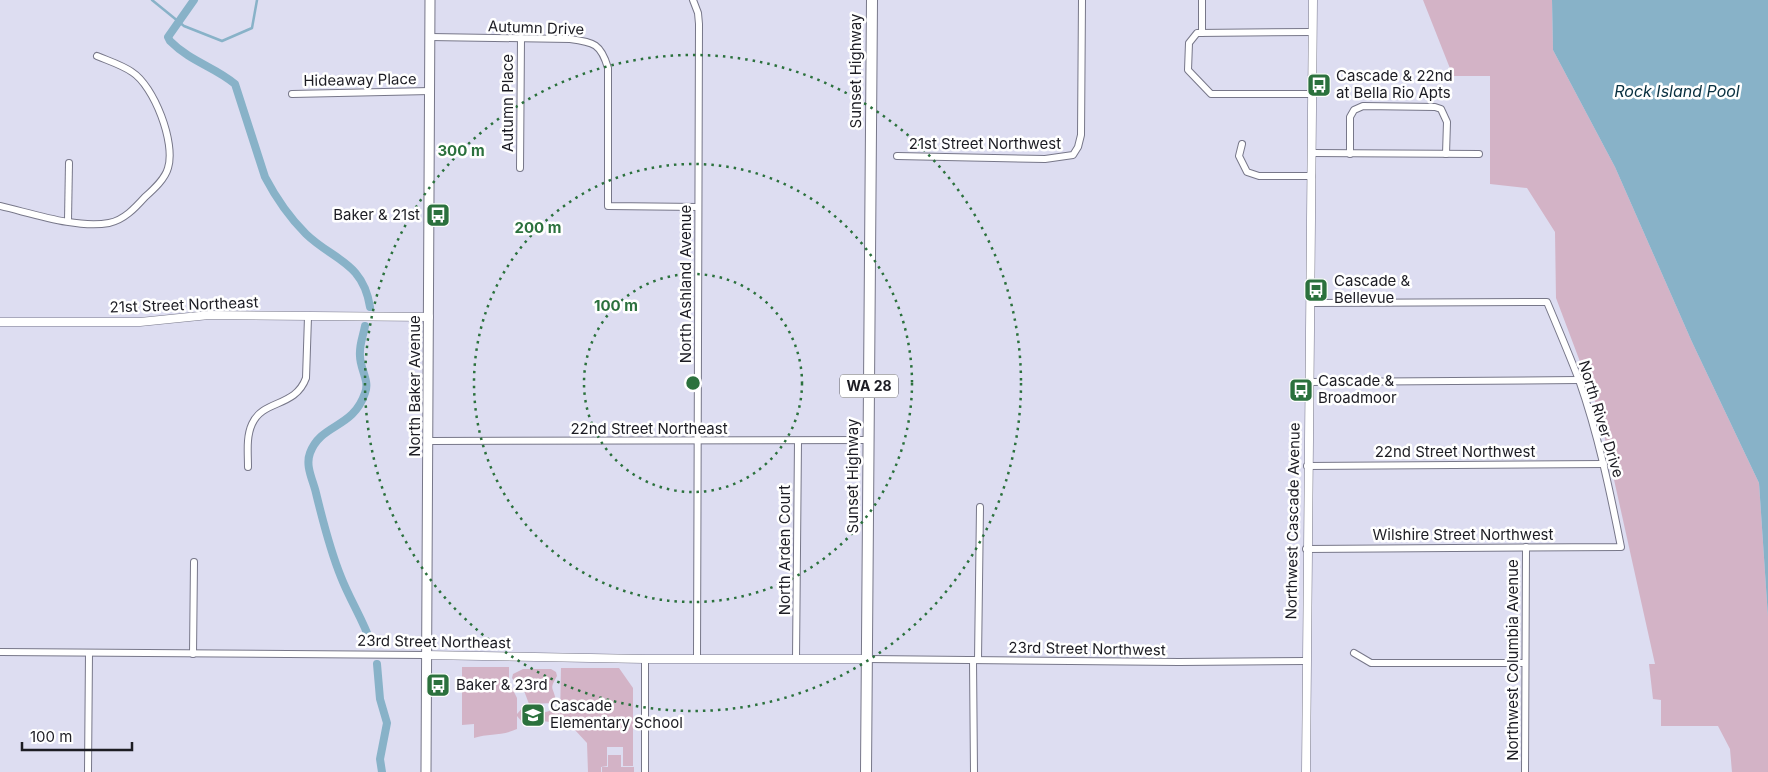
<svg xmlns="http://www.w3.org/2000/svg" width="1768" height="772" font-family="Inter,sans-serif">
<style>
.green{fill:#d3b3c6}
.water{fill:#88b2c8}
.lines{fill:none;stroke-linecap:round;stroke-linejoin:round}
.stream{stroke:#88b2c8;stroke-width:2.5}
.canal{stroke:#88b2c8;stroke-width:8}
.minor-casing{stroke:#777789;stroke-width:8}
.tertiary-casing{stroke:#777789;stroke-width:9}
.secondary-casing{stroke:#777789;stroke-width:11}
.trunk-casing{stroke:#777789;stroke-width:12}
.minor{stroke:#fff;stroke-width:6}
.tertiary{stroke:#fff;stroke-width:8}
.secondary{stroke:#fff;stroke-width:9}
.trunk{stroke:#fff;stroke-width:10}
.ring{fill:none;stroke:#2b713d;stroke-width:2.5;stroke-dasharray:2.5 5}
.labels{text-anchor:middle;stroke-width:5;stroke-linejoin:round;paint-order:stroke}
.shield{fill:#fff;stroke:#606065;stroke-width:1}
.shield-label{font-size:14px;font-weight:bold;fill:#1c1c23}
.street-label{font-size:15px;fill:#1c1c23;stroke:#fff}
.poi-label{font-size:15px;fill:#1c1c23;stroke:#fff;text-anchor:start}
.water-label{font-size:16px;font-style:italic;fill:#093040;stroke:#fff}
.centre{fill:#2b713d;stroke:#fff;stroke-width:2.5}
.ring-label{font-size:15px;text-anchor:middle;font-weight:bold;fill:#2b713d;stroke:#fff;stroke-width:5;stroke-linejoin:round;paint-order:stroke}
</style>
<rect width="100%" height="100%" fill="#ddddf1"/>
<g class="green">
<polygon points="1423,0 1552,0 1553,50 1615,167 1692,342 1759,483 1768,617 1768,772 1732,772 1730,749 1718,726 1661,726 1661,700 1653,699 1649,664 1655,664 1599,412 1556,298 1555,232 1527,188 1490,184 1490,76 1453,76"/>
<path d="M462 667H509V682L517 698V714L523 707C543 720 546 708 559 710L560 718 561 668H619L633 688V766H623V747H607V766L601 767V772H588L587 743 575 730 561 728 560 720 556 723 543 721 523 723 517 716V729C502 736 489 733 474 738V724L462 725Z"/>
<path d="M523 669H551L556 672 557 676C549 690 553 686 556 700L554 703 529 704 523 688 518 686 512 678 513 674Z"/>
<polygon points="608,755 621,755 621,767 634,767 634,772 602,772 602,767 608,767"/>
</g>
<polygon class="water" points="1552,0 1768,0 1768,617 1759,483 1692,342 1615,167 1553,50"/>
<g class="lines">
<polyline class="stream" points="152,0 184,26 222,41 252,28 257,0"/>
<g class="canal">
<path d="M194 0 168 37 170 41C191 62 215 67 235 84L265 177C276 198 289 217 306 234 333 260 363 262 370 307"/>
<path d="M365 326C363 337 359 345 360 356 360 369 370 381 365 393 353 429 321 423 310 453 305 466 313 480 316 493 323 522 330 550 341 577 350 600 363 620 371 643"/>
<polyline points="377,664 380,699 387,723 380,759 382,772"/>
</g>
<g class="minor-casing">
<g id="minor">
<polyline points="693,0 698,13 699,24 697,658"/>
<polyline points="1202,33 1202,0"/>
<path d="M430 37 570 39C594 42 601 44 608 68V206L698 207"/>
<polyline points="292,94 430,91"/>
<polyline points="1312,94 1211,94 1188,70 1189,43 1197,33 1312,32"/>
<polyline points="1242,144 1239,156 1247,172 1259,176 1312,176"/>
<polyline points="1312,153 1479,154"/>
<polyline points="1350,154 1350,117 1354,110 1363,106 1435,107 1441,109 1447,122 1446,154"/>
<polyline points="897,156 1045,159 1073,155 1078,147 1081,135 1082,0"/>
<polyline points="520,168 521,38"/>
<path d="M0 206C31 213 77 229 109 223 124 220 135 208 145 197 154 189 165 179 168 168 176 143 154 86 132 72 122 65 109 61 97 56"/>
<polyline points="68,220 69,163"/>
<polyline points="1309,382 1579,380"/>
<polyline points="429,441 869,440"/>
<polyline points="1307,466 1604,464"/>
<path d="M248 467C248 453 246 437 252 424 263 399 295 408 306 378L308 317"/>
<path d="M1306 549 1621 547C1610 491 1598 434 1579 380 1569 354 1558 328 1547 302L1310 303"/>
<polyline points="0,652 425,655"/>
<polyline points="1354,653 1371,663 1525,663"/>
<polyline points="193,654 194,562"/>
<polyline points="796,659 798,441"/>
<polyline points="868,659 1179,662 1306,661"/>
<polyline points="973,660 974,772"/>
<polyline points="978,660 980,507"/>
<polyline points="88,772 89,653"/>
<polyline points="645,772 645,659"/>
<polyline points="1525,772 1526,547"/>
</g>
</g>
<g class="tertiary-casing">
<g id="tertiary">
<polyline points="0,322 140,322 209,315 429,317"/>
<polyline points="425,655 645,659 868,659"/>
<polyline points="1306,772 1313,0"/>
</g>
</g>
<g class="secondary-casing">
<polyline id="secondary" points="426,772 430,0"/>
</g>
<g class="trunk-casing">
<polyline id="trunk" points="866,772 872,0"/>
</g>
<use href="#minor" class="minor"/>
<use href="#tertiary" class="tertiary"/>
<use href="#secondary" class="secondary"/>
<use href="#trunk" class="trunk"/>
</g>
<g class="ring">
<circle cx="693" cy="383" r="109"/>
<circle cx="693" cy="383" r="219"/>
<circle cx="693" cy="383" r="328"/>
</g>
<defs>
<g id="bus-square" transform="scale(1.25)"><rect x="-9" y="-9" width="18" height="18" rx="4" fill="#2b713d" stroke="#fff"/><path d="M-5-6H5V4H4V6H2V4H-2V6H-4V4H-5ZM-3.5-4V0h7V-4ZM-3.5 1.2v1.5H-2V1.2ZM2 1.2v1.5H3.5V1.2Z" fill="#fff"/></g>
<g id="school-square" transform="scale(1.25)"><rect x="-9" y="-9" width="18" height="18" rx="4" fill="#2b713d" stroke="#fff"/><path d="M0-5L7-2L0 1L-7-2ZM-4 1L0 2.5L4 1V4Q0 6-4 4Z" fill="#fff"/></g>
</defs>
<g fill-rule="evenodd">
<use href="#bus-square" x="1319" y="85"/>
<use href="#bus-square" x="438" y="215"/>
<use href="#bus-square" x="1316" y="290"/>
<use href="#bus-square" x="1301" y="390"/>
<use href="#bus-square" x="438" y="685"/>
<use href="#school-square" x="533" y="715"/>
</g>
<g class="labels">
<rect class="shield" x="840" y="374.5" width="58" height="23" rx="4"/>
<g class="shield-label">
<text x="869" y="391">WA 28</text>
</g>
<g class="street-label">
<text transform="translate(536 28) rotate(2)" y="5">Autumn Drive</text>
<text transform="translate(856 71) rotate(-90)" y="5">Sunset Highway</text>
<text transform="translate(360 80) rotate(-1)" y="5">Hideaway Place</text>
<text transform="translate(508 103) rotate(-90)" y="5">Autumn Place</text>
<text x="985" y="149">21st Street Northwest</text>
<text transform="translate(686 284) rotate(-90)" y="5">North Ashland Avenue</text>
<text transform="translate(184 305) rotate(-2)" y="5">21st Street Northeast</text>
<text transform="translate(415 386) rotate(-90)" y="5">North Baker Avenue</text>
<text transform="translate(1601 419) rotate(73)" y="5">North River Drive</text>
<text x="649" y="434">22nd Street Northeast</text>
<text x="1455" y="457">22nd Street Northwest</text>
<text transform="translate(853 476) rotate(-90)" y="5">Sunset Highway</text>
<text transform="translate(1293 521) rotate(-89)" y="5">Northwest Cascade Avenue</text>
<text x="1463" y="540">Wilshire Street Northwest</text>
<text transform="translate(785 550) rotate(-90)" y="5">North Arden Court</text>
<text transform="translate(434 642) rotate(1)" y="5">23rd Street Northeast</text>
<text transform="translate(1087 649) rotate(1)" y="5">23rd Street Northwest</text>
<text transform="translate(1513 660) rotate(-90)" y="5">Northwest Columbia Avenue</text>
</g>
<g class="poi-label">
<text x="1336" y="81">Cascade &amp; 22nd<tspan x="1336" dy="17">at Bella Rio Apts</tspan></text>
<text x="420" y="220" text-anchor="end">Baker &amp; 21st</text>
<text x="1334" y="286">Cascade &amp;<tspan x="1334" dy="17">Bellevue</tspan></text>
<text x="1318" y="386">Cascade &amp;<tspan x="1318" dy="17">Broadmoor</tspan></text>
<text x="456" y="690">Baker &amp; 23rd</text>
<text x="550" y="711">Cascade<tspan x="550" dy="17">Elementary School</tspan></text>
</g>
<g class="water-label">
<text x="1677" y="97">Rock Island Pool</text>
</g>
</g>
<circle cx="693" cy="383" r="8" class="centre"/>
<g class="ring-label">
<text x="461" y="156">300 m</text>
<text x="538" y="233">200 m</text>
<text x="616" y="311">100 m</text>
</g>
<path d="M22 742v8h110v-8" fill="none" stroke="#1c1c23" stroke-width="2.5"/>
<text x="30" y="742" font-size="15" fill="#1c1c23" stroke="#ffffff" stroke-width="4" paint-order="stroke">100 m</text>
</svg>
